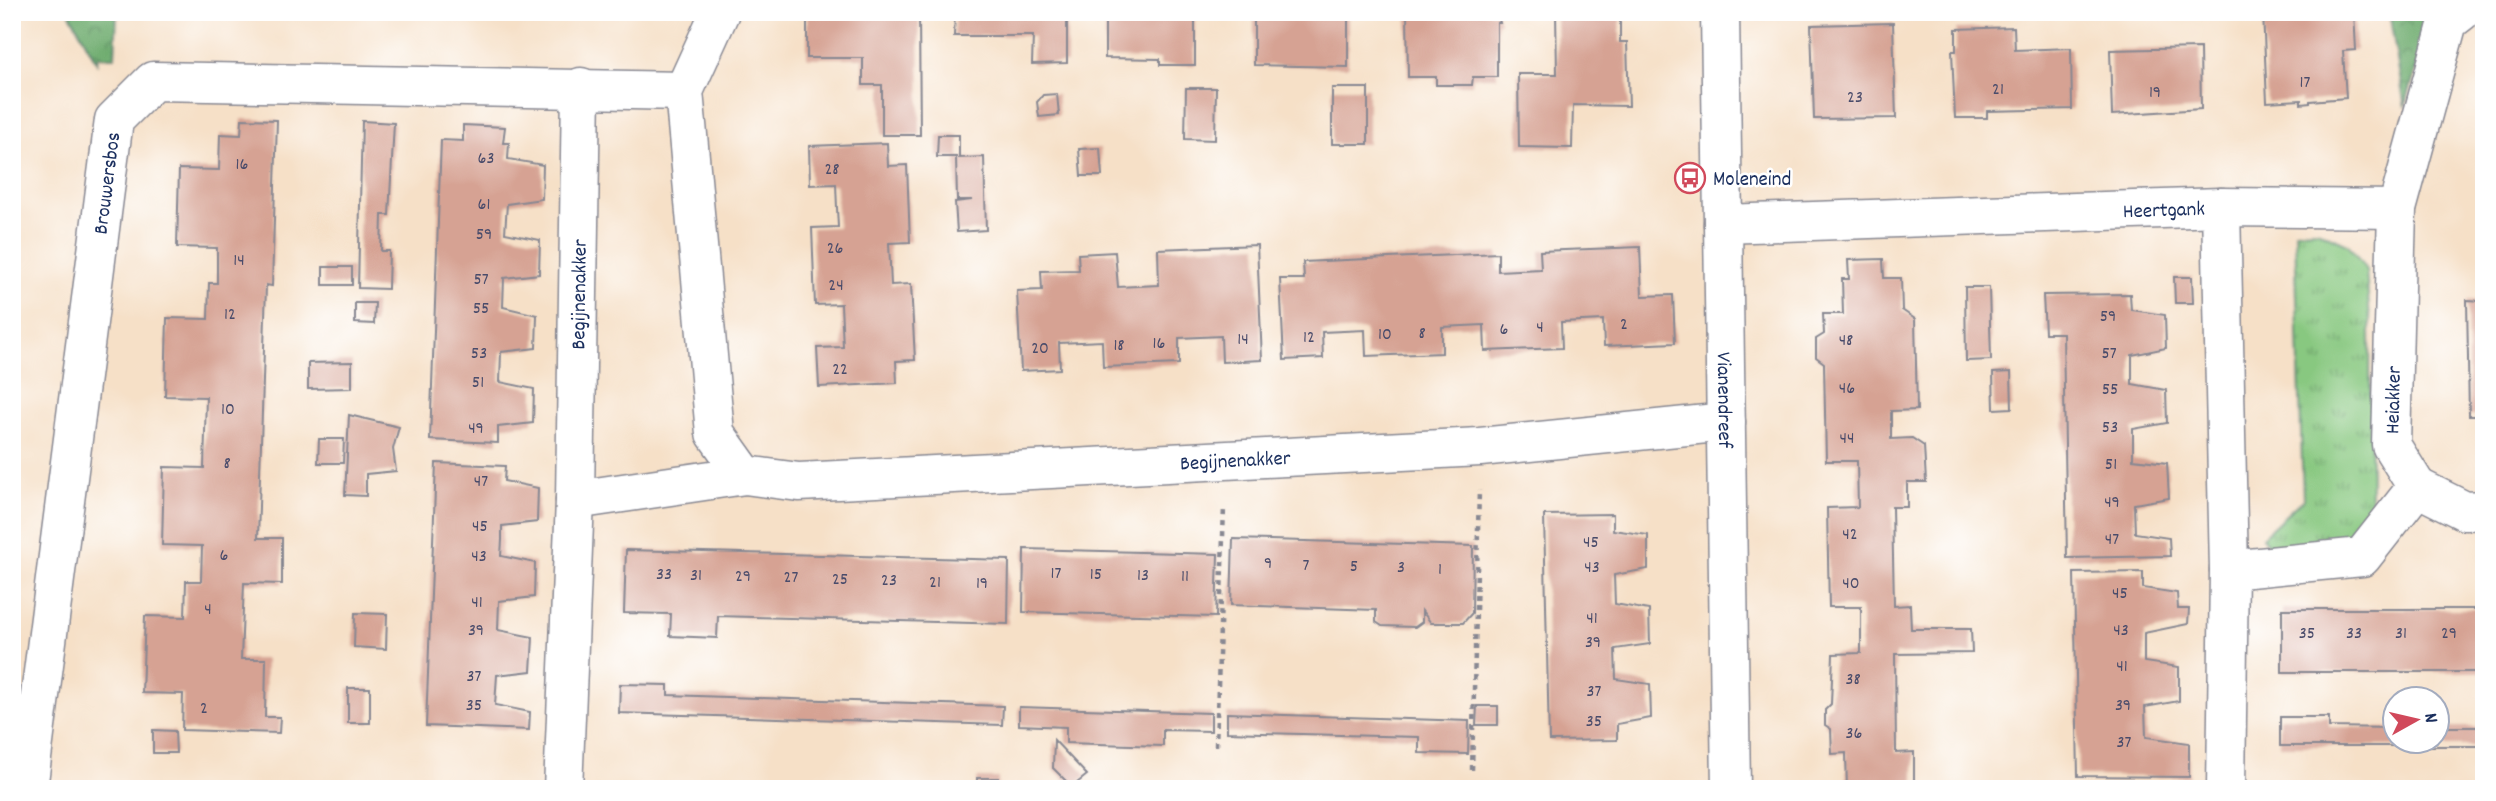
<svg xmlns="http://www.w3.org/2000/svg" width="2496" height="801" font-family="Dekko,sans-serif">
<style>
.grass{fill:url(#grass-tufts);stroke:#527c6f;stroke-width:2}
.forest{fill:url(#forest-crowns);stroke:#446e66;stroke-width:2}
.building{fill:#d6a293}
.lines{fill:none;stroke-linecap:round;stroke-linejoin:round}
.street-casing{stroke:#888892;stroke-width:41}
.path{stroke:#888892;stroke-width:4.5;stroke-dasharray:5 5;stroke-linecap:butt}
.street{stroke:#fff;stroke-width:38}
.labels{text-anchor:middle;stroke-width:5;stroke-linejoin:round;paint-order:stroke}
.number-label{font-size:18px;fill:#4a4c6b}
.poi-label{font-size:21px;fill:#1b2f5e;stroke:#fff;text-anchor:start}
.street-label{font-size:21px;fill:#1b2f5e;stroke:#fff}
</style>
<defs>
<pattern id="grass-tufts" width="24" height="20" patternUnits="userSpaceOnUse" patternTransform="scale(1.75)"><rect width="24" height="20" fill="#88c880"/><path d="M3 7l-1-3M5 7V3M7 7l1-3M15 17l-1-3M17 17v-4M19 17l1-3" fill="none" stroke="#6ea36c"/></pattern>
<pattern id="forest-crowns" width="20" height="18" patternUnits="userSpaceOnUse" patternTransform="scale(1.75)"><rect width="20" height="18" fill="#6eac6e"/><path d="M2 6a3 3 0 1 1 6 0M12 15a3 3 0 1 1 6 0" fill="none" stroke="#5a8c5e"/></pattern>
</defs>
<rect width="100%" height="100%" fill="#fff"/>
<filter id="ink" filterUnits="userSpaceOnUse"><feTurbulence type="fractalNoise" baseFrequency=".0143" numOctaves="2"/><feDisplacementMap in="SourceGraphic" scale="14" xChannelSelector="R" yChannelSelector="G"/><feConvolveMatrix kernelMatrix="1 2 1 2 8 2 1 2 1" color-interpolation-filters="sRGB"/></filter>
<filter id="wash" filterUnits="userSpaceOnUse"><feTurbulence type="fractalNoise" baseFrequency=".00686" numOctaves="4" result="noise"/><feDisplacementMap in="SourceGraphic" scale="28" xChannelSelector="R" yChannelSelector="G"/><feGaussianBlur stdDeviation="1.57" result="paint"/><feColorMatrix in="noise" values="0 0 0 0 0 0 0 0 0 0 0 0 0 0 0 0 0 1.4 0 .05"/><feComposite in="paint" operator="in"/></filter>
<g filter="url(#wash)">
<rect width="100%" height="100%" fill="#f6e0c7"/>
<polygon class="grass" points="2317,230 2348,244 2366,270 2370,320 2371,528 2344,543 2273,550 2262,537 2303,499 2295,231"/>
<g class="forest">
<polygon points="69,12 117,12 115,57 98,57 97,63"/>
<polygon points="2389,12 2433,12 2405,107"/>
</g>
<g id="blocks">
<g class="building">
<polygon points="807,12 919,12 920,135 882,135 882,85 863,85 863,58 807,58"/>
<polygon points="955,12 1067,12 1067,63 1032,64 1033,36 954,36"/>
<polygon points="1105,12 1195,12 1195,65 1160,65 1160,59 1105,58"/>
<polygon points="1254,12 1348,12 1348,67 1254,65"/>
<polygon points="1407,12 1497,12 1500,23 1497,23 1497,77 1473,77 1472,85 1436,85 1436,77 1408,77"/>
<polygon points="1556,12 1620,12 1620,42 1627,42 1629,106 1573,105 1572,148 1519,147 1518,74 1557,74"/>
<polygon points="2263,12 2354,12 2356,50 2343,51 2346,98 2310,101 2310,103 2301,104 2301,100 2267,102"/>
<polygon points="1893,23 1896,118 1814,119 1811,25"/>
<polygon points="2014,27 2015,50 2071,48 2072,109 1987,111 1987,118 1955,118 1952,51 1956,51 1956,29"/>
<polygon points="2200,48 2201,109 2112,115 2110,50"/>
<polygon points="1186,88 1216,88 1215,140 1185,139"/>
<rect x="1332" y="88" width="36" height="56"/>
<polygon points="1057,94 1059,115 1039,117 1037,102 1043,95"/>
<polygon points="242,119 277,120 272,286 266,285 258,538 282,538 282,584 244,583 241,659 266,659 265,717 280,717 279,733 182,730 183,694 142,693 145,616 185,617 186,581 201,581 202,546 162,545 164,467 204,468 206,397 165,396 167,318 208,319 209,283 217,283 217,248 177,247 179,169 219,170 220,134 241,135"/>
<polygon points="362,121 394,123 389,215 382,215 381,251 389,251 388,289 358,288"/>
<polygon points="463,125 505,127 503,143 509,143 508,159 543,165 542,199 507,204 505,233 540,240 539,274 504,278 503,307 537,315 536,348 501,352 500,382 534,389 533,423 498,427 498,443 430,440 441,140 463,141"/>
<polygon points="938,135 959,135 959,158 984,157 986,230 957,232 955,202 972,200 957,200 956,157 937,157"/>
<polygon points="887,143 888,166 907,165 910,242 889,243 891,285 911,284 915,360 896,361 897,383 819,387 817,348 843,347 841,304 815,305 812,228 838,227 837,208 836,184 810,185 809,146"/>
<polygon points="1100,148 1102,176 1081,176 1079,149"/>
<polygon points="1257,245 1262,360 1222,362 1221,336 1179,338 1179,364 1103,367 1102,341 1059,343 1060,369 1021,371 1017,291 1042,290 1041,271 1079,270 1078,254 1115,252 1118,287 1159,285 1158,249"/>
<polygon points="1640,247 1642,296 1673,295 1675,343 1604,346 1603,320 1561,322 1562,348 1485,351 1484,325 1442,327 1442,353 1366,356 1365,330 1322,332 1323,358 1284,360 1280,279 1304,279 1303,262 1498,253 1498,271 1541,269 1540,251"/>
<polygon points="1883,259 1884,278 1901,278 1902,310 1915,319 1917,410 1891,411 1891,439 1912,438 1924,446 1926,482 1907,482 1907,507 1892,507 1894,606 1910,605 1911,629 1971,629 1972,653 1895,654 1896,753 1914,752 1914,789 1847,789 1846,753 1832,754 1831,729 1825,725 1825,710 1831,704 1833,654 1861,653 1861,607 1829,607 1827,508 1858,507 1857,461 1826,461 1824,363 1816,357 1816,339 1824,334 1823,314 1843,314 1842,279 1849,279 1848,260"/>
<rect x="323" y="267" width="29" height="18"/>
<polygon points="2174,277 2192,277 2193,303 2175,303"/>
<polygon points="1965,287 1989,287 1991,360 1966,361"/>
<polygon points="2130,294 2131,310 2165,315 2166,348 2132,355 2132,384 2166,390 2167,423 2133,429 2133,459 2167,463 2169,498 2134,504 2135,533 2169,538 2170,556 2067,558 2063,333 2045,333 2043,295"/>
<polygon points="2467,300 2484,301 2484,416 2469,416"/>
<polygon points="355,303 375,303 374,324 355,323"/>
<polygon points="352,362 352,388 308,389 308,363"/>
<polygon points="2011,372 2012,408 1994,409 1993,373"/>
<polygon points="349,415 399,427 393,449 396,471 366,474 366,496 345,495"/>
<polygon points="319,439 344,439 343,463 318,463"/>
<polygon points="436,463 505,466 504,481 538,488 537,522 502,526 502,540 501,556 535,563 534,597 499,601 498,630 533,637 531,671 497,675 495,705 530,712 529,730 426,726"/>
<polygon points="1613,514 1613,530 1648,535 1648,569 1614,575 1615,604 1649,610 1650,644 1615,649 1616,679 1650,684 1651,718 1617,724 1617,740 1549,741 1544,515"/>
<polygon points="1233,539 1473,546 1472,613 1463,623 1431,623 1422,611 1422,622 1415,627 1382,626 1376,622 1376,610 1231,605"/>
<polygon points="1024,549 1218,554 1216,617 1023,612"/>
<polygon points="626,550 1009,560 1008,624 718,616 717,638 670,636 671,614 624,613"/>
<polygon points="2143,572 2143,588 2177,593 2178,609 2189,609 2188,624 2144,633 2144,662 2179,667 2179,701 2145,707 2146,737 2189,743 2189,777 2078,776 2074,573"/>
<rect x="2282" y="609" width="202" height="63"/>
<polygon points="355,613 387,614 386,649 354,647"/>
<polygon points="620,684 668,685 668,695 1003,706 1002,725 619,713"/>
<rect x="348" y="688" width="22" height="35"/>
<polygon points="1477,706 1498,706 1498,725 1476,725"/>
<polygon points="1019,707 1211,713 1211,731 1163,730 1163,746 1066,743 1066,727 1019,725"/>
<polygon points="1227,713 1469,721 1468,754 1419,753 1419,737 1227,732"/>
<polygon points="2280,717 2329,717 2329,727 2394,728 2394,742 2436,742 2437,727 2484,727 2484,746 2280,746"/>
<polygon points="153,730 175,731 176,753 153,753"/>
<polygon points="1054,740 1087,775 1072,787 1053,768"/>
<rect x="977" y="778" width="21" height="11"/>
</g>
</g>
</g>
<g filter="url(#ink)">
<use href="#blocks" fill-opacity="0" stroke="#888892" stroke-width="2"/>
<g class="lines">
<g class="street-casing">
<g id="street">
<polyline points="720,12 684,91 715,433 745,475"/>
<path id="s1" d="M1720 12 1731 789"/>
<polyline points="2221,207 2229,570 2226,789"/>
<path id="s2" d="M1723 224 2221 207 2397 209"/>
<polyline points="2417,487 2465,511 2484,510"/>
<path id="s3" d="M575 500 745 475 799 482 1480 447 1726 422"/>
<path id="s4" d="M2229 570 2362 557 2417 487 2391 445 2397 209 2448 22 2461 12"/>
<path id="s5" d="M28 789 114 120 153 81 684 91"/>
<path id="s6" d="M563 789 575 500 581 87"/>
</g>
</g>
<g class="path">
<polyline points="1216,746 1224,507"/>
<polyline points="1472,770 1479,490"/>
</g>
<use href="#street" class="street"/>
</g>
</g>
<defs>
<g id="bus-ring" transform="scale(1.575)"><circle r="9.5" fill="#fff" stroke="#d1495b" stroke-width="1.5"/><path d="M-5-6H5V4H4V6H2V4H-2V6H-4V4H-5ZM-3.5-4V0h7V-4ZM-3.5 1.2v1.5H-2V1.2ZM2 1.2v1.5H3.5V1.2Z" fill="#d1495b"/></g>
</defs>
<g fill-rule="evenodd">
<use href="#bus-ring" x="1690" y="178"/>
</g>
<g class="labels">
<g class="number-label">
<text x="2305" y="87">17</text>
<text x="1998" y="94">21</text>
<text x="2155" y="97">19</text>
<text x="1855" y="102">23</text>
<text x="486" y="163">63</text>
<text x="242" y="169">16</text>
<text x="832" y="174">28</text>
<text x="484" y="209">61</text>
<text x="484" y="239">59</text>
<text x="835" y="253">26</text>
<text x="239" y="265">14</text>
<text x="481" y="284">57</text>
<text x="836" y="290">24</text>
<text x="481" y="313">55</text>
<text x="230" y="319">12</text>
<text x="2108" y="321">59</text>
<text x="1624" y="329">2</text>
<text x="1540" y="332">4</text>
<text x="1504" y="334">6</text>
<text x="1422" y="338">8</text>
<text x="1385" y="339">10</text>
<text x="1309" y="342">12</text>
<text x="1243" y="344">14</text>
<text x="1846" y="345">48</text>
<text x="1159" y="348">16</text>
<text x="1119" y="350">18</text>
<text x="1040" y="353">20</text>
<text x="479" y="358">53</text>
<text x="2109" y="358">57</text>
<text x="840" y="374">22</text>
<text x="478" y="387">51</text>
<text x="1847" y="393">46</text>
<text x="2110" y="394">55</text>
<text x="228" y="414">10</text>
<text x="2110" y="432">53</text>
<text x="476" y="433">49</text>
<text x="1847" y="443">44</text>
<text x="227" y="468">8</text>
<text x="2111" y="469">51</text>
<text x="481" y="486">47</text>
<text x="2112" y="507">49</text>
<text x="480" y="531">45</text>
<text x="1850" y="539">42</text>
<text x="2112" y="544">47</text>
<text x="1591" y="547">45</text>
<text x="224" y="560">6</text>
<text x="479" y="561">43</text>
<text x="1268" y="568">9</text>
<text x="1306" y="570">7</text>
<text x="1354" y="571">5</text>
<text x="1401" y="572">3</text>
<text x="1592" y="572">43</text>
<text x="1440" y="574">1</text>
<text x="1056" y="578">17</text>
<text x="664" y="579">33</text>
<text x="1096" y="579">15</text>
<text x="696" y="580">31</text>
<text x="1143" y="580">13</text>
<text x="743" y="581">29</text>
<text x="1185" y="581">11</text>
<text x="791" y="582">27</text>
<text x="840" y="584">25</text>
<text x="889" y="585">23</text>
<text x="935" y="587">21</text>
<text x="982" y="588">19</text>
<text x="1851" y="588">40</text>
<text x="2120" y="598">45</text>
<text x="477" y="607">41</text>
<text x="208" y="614">4</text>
<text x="1592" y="623">41</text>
<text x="476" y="635">39</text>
<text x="2121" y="635">43</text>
<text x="2307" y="638">35</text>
<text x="2354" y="638">33</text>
<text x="2401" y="638">31</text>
<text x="2449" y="638">29</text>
<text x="1593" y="647">39</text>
<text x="2122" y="671">41</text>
<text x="474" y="681">37</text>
<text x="1853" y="684">38</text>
<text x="1594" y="696">37</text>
<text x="474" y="710">35</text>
<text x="2123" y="710">39</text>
<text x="204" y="713">2</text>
<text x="1594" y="726">35</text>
<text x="1854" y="738">36</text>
<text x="2124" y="747">37</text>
</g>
<g class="poi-label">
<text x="1713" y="185">Moleneind</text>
</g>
<g class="street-label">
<text dy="7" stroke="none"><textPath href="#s5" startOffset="611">Brouwersbos</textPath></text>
<text dy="7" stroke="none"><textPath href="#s2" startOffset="441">Heertgank</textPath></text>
<text dy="7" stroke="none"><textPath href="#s6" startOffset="495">Begijnenakker</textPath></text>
<text dy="7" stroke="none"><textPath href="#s1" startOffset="388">Vianendreef</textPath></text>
<text dy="7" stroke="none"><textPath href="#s4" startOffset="317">Heiakker</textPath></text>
<text dy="7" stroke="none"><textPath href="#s3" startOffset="663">Begijnenakker</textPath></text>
</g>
</g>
<rect width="2496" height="801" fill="none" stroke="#fff" stroke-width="42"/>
<g transform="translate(2416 720) rotate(82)"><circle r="33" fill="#ffffff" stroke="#a4acbf" stroke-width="2"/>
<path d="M0-5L12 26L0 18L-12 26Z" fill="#d1495b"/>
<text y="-10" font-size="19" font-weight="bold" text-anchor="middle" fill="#1b2f5e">N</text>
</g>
</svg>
